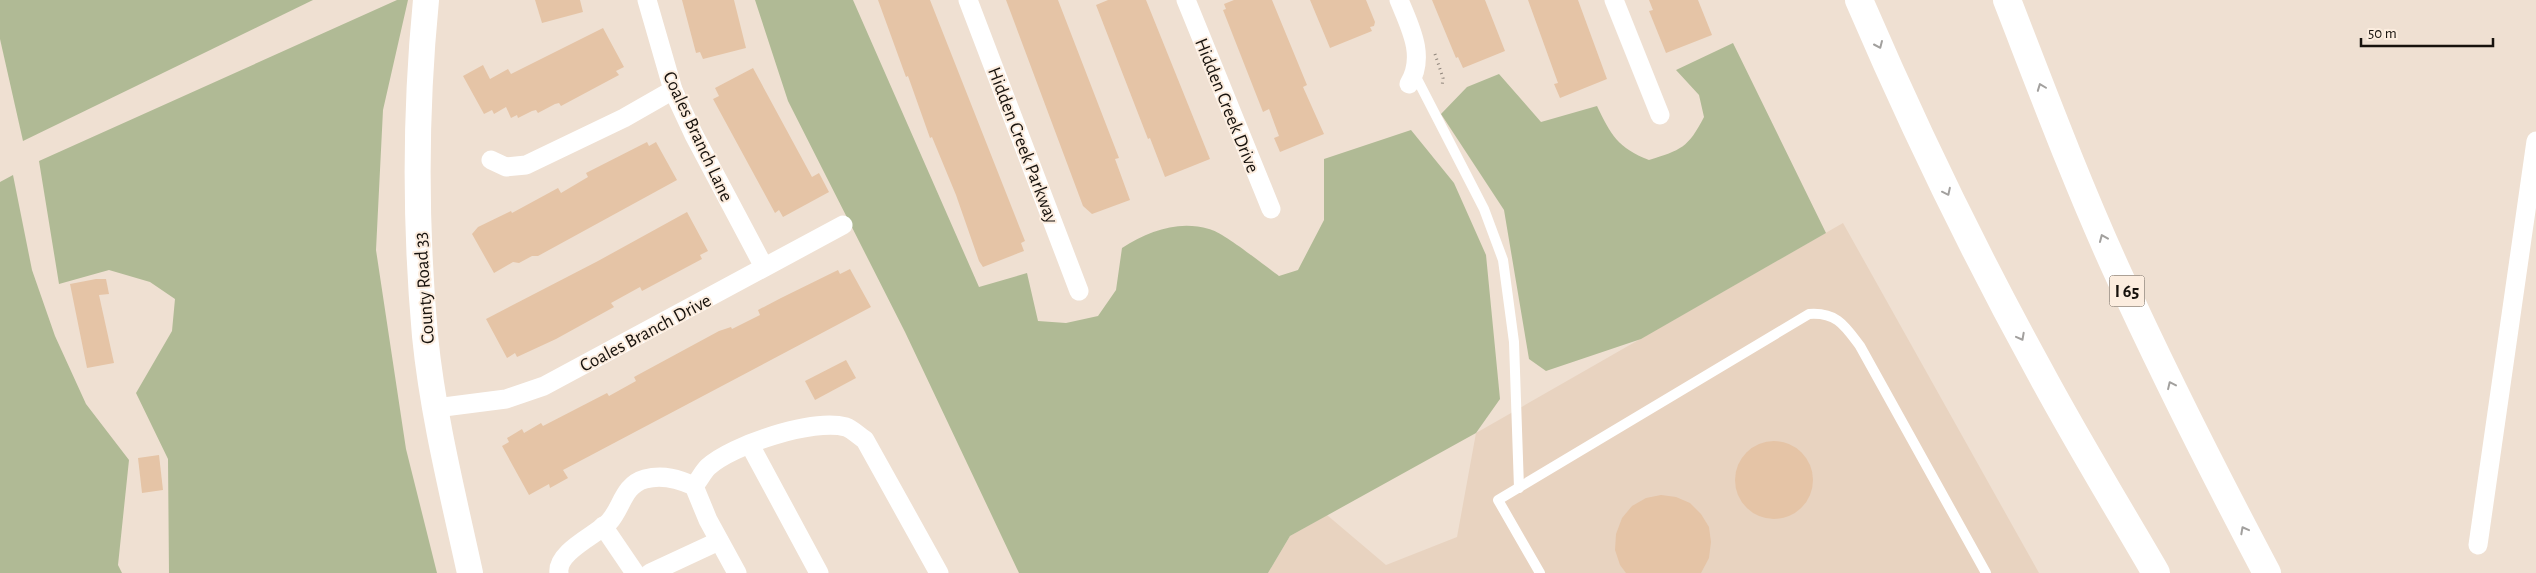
<svg xmlns="http://www.w3.org/2000/svg" width="2536" height="573" font-family="'Alegreya Sans',sans-serif">
<style>
.built{fill:#e8d3c0}
.green{fill:#b0ba95}
.building{fill:#e5c4a6}
.lines{fill:none;stroke-linecap:round;stroke-linejoin:round}
.path{stroke:#8e847a;stroke-width:3;stroke-dasharray:1 4;stroke-linecap:butt}
.lane{stroke:#fff;stroke-width:10}
.street{stroke:#fff;stroke-width:19}
.secondary{stroke:#fff;stroke-width:26}
.highway{stroke:#fff;stroke-width:28}
.oneway{stroke:#a2a09e}
.labels{text-anchor:middle;stroke-width:4;stroke-linejoin:round;paint-order:stroke}
.shield{fill:#fceddf;stroke:#5c544c;stroke-width:1}
.shield-label{font-size:18px;font-weight:bold;fill:#17120d}
.street-label{font-size:19px;fill:#17120d;stroke:#fceddf}
</style>
<rect width="100%" height="100%" fill="#efe0d2"/>
<polygon class="built" points="1843,223 2039,573 1268,573 1290,536 1327,515 1386,565 1457,537 1476,433"/>
<g class="green">
<polygon points="0,0 313,0 23,141 0,39"/>
<polygon points="397,0 408,0 383,110 376,250 406,449 437,573 169,573 168,459 136,393 172,331 175,299 150,282 109,270 59,284 39,161"/>
<path d="M755 0H853L979 287 1027 273 1038 321 1066 323 1098 316 1116 290 1122 248C1149 231 1178 220 1209 229 1223 232 1265 266 1279 276L1298 270 1324 220V159L1411 130 1454 183 1486 255 1500 399 1476 433 1290 536 1268 573H1019L905 332 788 101Z"/>
<path d="M1733 43 1826 233 1641 339 1546 371 1529 359 1504 210 1441 114 1467 87 1499 74 1541 122 1597 106C1611 135 1618 148 1649 160 1681 150 1688 148 1704 117L1699 95 1676 70Z"/>
<polygon points="13,175 32,270 55,336 86,404 129,460 118,565 122,573 0,573 0,182"/>
</g>
<g class="building">
<polygon points="535,0 580,0 583,12 542,23"/>
<polygon points="682,0 734,0 746,48 703,59 700,52 696,53"/>
<polygon points="878,0 930,0 1025,241 1021,243 1024,251 983,267 979,261 956,195 932,137 930,138 908,76 906,77"/>
<polygon points="1006,0 1058,0 1119,158 1115,159 1130,200 1092,214 1083,206"/>
<polygon points="1108,0 1146,0 1210,159 1165,177 1150,138 1148,139 1096,5"/>
<polygon points="1234,0 1272,0 1307,85 1303,87 1324,134 1280,152 1274,138 1279,136 1269,109 1263,112 1223,10 1226,9 1224,4"/>
<polygon points="1310,0 1366,0 1375,22 1374,26 1370,27 1372,31 1330,48"/>
<polygon points="1432,0 1485,0 1505,51 1463,68 1458,57 1456,58"/>
<polygon points="1528,0 1578,0 1607,79 1560,98 1554,84 1558,83"/>
<polygon points="1649,0 1698,0 1712,35 1666,53 1649,11 1653,10"/>
<polygon points="603,28 624,67 616,71 619,75 561,106 559,103 555,104 538,113 536,110 532,111 518,118 517,115 511,118 506,107 494,114 492,110 484,114 463,76 483,65 490,79 508,69 511,74"/>
<polygon points="753,68 812,177 819,173 829,192 783,217 779,210 775,213 713,99 719,96 715,88"/>
<polygon points="647,142 649,146 656,142 677,180 538,256 532,256 519,263 513,262 494,273 472,234 478,227 511,211 512,213 558,188 561,193 588,177 586,173"/>
<polygon points="687,212 708,251 700,255 702,259 642,291 640,287 611,303 614,307 556,339 517,357 515,353 507,358 486,319 598,261"/>
<polygon points="850,269 871,307 563,470 568,478 550,488 549,484 529,495 502,446 509,442 507,438 522,429 524,433 541,423 543,426 607,393 609,396 636,381 634,377 719,331 731,327 732,329 760,315 758,310 781,298 838,270 840,274"/>
<polygon points="96,279 106,279 109,294 99,295 114,363 87,368 70,284"/>
<polygon points="846,360 856,378 815,400 805,381"/>
<circle cx="1774" cy="480" r="39"/>
<polygon points="159,455 163,490 142,493 138,458"/>
<polygon points="1661,495 1676,497 1690,503 1701,514 1709,527 1711,542 1709,558 1701,573 1626,573 1620,565 1615,550 1616,534 1622,518 1632,506 1646,498"/>
</g>
<g class="lines">
<polyline class="path" points="1435,54 1443,78 1442,87"/>
<g class="lane">
<polyline points="1415,75 1484,209 1503,260 1514,342 1519,488"/>
<path d="M1540 573 1498 500 1809 314C1837 312 1845 326 1860 346L1986 573"/>
</g>
<g class="street">
<polyline points="647,0 673,90 694,135 764,267"/>
<polyline points="968,0 1079,291"/>
<polyline points="1186,0 1271,209"/>
<path d="M1399 0C1410 27 1426 56 1409 84"/>
<polyline points="1614,0 1660,115"/>
<polyline points="491,160 506,167 526,165 624,118 673,90"/>
<polyline points="436,408 506,399 544,386 843,225"/>
<polyline points="750,445 819,573"/>
<polyline points="603,526 635,573"/>
<polyline points="2478,545 2536,141"/>
<path d="M559 573C556 552 596 535 609 522 622 508 623 485 645 479 663 474 679 479 694 486"/>
<polyline points="650,573 719,541"/>
<path d="M737 573 708 520 694 486C699 480 703 472 708 467 732 445 813 418 846 427 852 429 859 436 865 440L939 573"/>
</g>
<path class="secondary" d="M426 0C415 112 415 224 425 336 433 416 453 495 470 573"/>
<g class="highway">
<path d="M1859 0C1913 126 1973 250 2039 370 2076 439 2117 506 2156 573"/>
<path d="M2007 0C2042 90 2076 181 2116 269 2163 372 2214 473 2267 573"/>
</g>
</g>
<defs><path id="oneway-chevron" d="M-2-3.5L2.5 0L-2 3.5" fill="none" stroke-width="1.6" stroke-linecap="round" stroke-linejoin="round" transform="scale(1.25)"/></defs>
<g class="oneway">
<use href="#oneway-chevron" transform="translate(1879 45) rotate(66)"/>
<use href="#oneway-chevron" transform="translate(2041 87) rotate(-111)"/>
<use href="#oneway-chevron" transform="translate(1947 192) rotate(64)"/>
<use href="#oneway-chevron" transform="translate(2103 238) rotate(-113)"/>
<use href="#oneway-chevron" transform="translate(2021 337) rotate(62)"/>
<use href="#oneway-chevron" transform="translate(2171 385) rotate(-115)"/>
<use href="#oneway-chevron" transform="translate(2244 530) rotate(-118)"/>
</g>
<g class="labels">
<rect class="shield" x="2109.5" y="275.5" width="35" height="31" rx="4"/>
<g class="shield-label">
<text x="2127" y="297">I 65</text>
</g>
<g class="street-label">
<text transform="translate(1228 105) rotate(68)" y="7">Hidden Creek Drive</text>
<text transform="translate(699 136) rotate(65)" y="7">Coales Branch Lane</text>
<text transform="translate(1024 145) rotate(69)" y="7">Hidden Creek Parkway</text>
<text transform="translate(423 288) rotate(-94)" y="7">County Road 33</text>
<text transform="translate(645 332) rotate(-28)" y="7">Coales Branch Drive</text>
</g>
</g>
<path d="M2361 38v8h132v-8" fill="none" stroke="#17120d" stroke-width="2.5"/>
<text x="2368" y="38" font-size="15" fill="#17120d" stroke="#fceddf" stroke-width="4" paint-order="stroke">50 m</text>
</svg>
